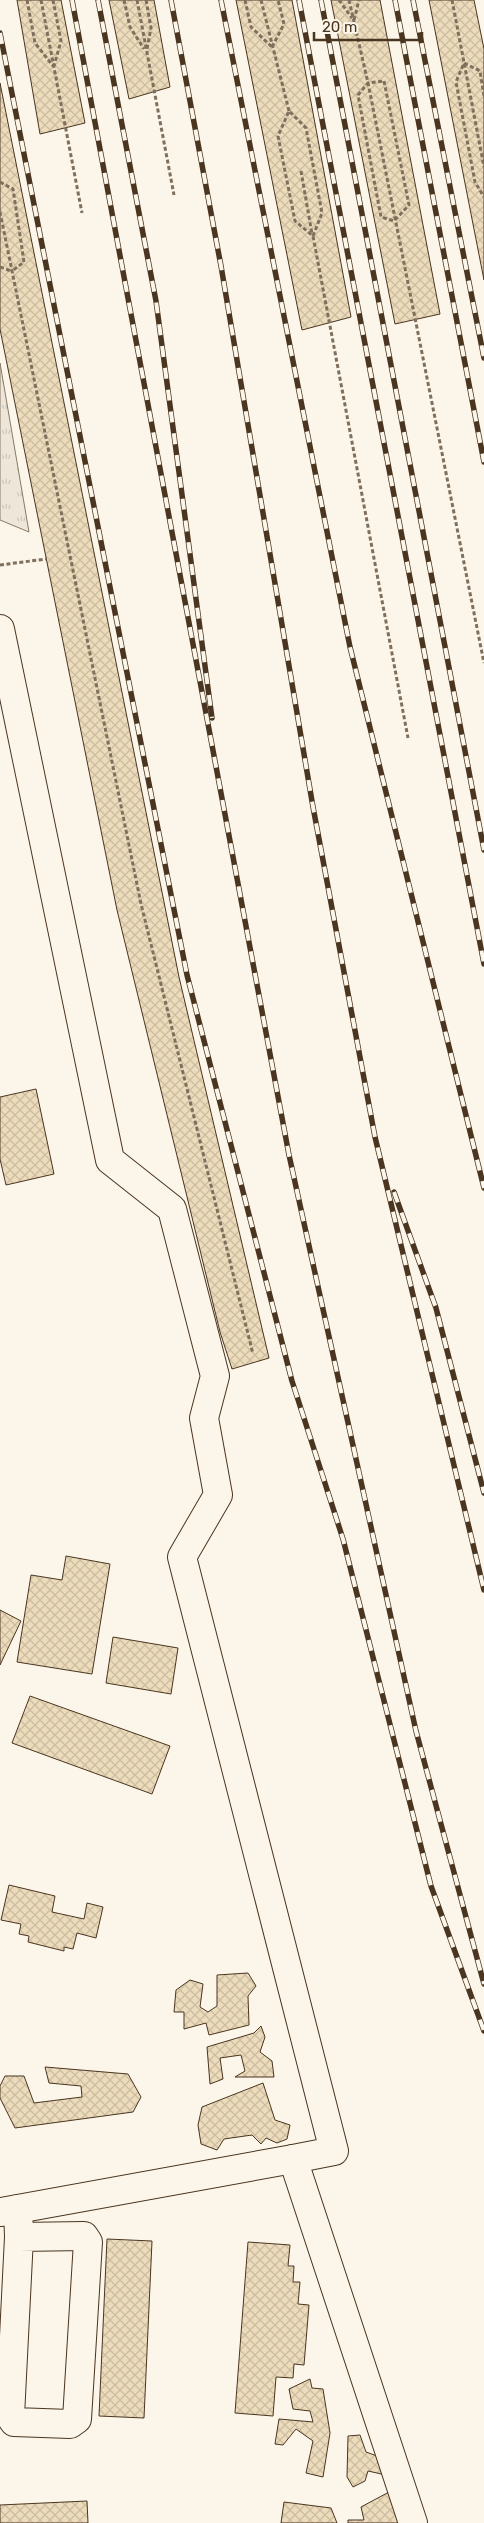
<svg xmlns="http://www.w3.org/2000/svg" width="484" height="2523" font-family="Rubik,sans-serif">
<style>
.grass{fill:url(#grass-tufts);stroke:#887966}
.building{fill:url(#building-cross-hatch);stroke:#4a3520}
.lines{fill:none;stroke-linecap:round;stroke-linejoin:round}
.minor-casing{stroke:#4a3520;stroke-width:30}
.path{stroke:#7f6f5c;stroke-width:3;stroke-dasharray:4 2.5;stroke-linecap:butt}
.minor{stroke:#fbf6e9;stroke-width:28}
.rail-casing{stroke:#4a3520;stroke-width:5.5}
.rail{stroke:#fbf6e9;stroke-width:4;stroke-dasharray:11;stroke-linecap:butt}
</style>
<defs>
<pattern id="grass-tufts" width="24" height="20" patternUnits="userSpaceOnUse" patternTransform="scale(1.25)"><rect width="24" height="20" fill="#ede6d9"/><path d="M3 7l-1-3M5 7V3M7 7l1-3M15 17l-1-3M17 17v-4M19 17l1-3" fill="none" stroke="#cdc6ba"/></pattern>
<pattern id="building-cross-hatch" width="8" height="8" patternUnits="userSpaceOnUse" patternTransform="scale(1.25)"><rect width="8" height="8" fill="#ecdcbc"/><path d="M0 0l8 8M0 8l8-8" fill="none" stroke="#ccbda1"/></pattern>
</defs>
<rect width="100%" height="100%" fill="#fbf6e9"/>
<polygon class="grass" points="0,363 29,532 0,520"/>
<g class="building">
<polygon points="17,0 61,0 85,123 40,134"/>
<polygon points="109,0 154,0 170,87 129,99"/>
<polygon points="236,0 292,0 351,317 302,330"/>
<polygon points="331,0 380,0 440,314 395,324"/>
<polygon points="429,0 474,0 484,49 484,280"/>
<polygon points="0,83 179,977 269,1358 232,1369 220,1332 117,910 0,329"/>
<polygon points="36,1089 54,1174 6,1185 0,1159 0,1097"/>
<polygon points="66,1556 110,1564 92,1674 17,1662 31,1575 62,1580"/>
<polygon points="0,1610 21,1621 0,1665"/>
<polygon points="113,1637 178,1648 171,1694 106,1683"/>
<polygon points="30,1696 170,1746 152,1794 12,1743"/>
<polygon points="9,1885 55,1896 52,1912 84,1919 87,1903 103,1907 96,1938 77,1933 73,1949 64,1947 64,1951 28,1942 29,1936 19,1934 21,1924 1,1920"/>
<polygon points="248,1973 256,1986 248,1996 249,2025 209,2035 206,2023 184,2029 184,2012 174,2012 176,1990 190,1980 203,1984 200,2007 208,2012 217,2006 217,1975"/>
<polygon points="261,2026 265,2037 260,2052 272,2061 274,2077 235,2077 245,2071 241,2055 220,2058 223,2079 210,2084 207,2047 254,2033"/>
<polygon points="45,2067 128,2074 141,2097 133,2112 15,2128 0,2098 0,2086 5,2076 24,2076 34,2103 82,2097 81,2086 49,2083"/>
<polygon points="263,2083 275,2120 290,2125 287,2139 277,2143 266,2138 261,2144 252,2135 224,2139 217,2150 201,2144 198,2125 202,2107"/>
<polygon points="107,2239 152,2241 144,2418 99,2416"/>
<polygon points="248,2242 290,2245 288,2266 294,2266 293,2282 300,2282 298,2304 309,2305 304,2365 294,2364 293,2378 276,2377 273,2416 235,2413"/>
<polygon points="310,2379 312,2388 323,2389 330,2433 323,2477 306,2473 313,2441 296,2429 283,2445 275,2444 279,2419 313,2422 310,2411 293,2409 289,2389"/>
<polygon points="360,2435 366,2452 380,2457 386,2475 368,2471 365,2481 353,2487 347,2477 348,2436"/>
<polygon points="389,2492 402,2523 348,2523 348,2520 364,2520 361,2507"/>
<polygon points="87,2501 88,2523 0,2523 0,2505"/>
<polygon points="284,2502 331,2508 337,2523 281,2523"/>
</g>
<g class="lines">
<g class="minor-casing">
<g id="minor">
<polyline points="0,629 110,1160 172,1209 215,1376 204,1418 218,1495 182,1557 334,2151 293,2159 413,2523"/>
<polyline points="18,2209 19,2237 10,2416 14,2422 70,2424 77,2419 88,2242 84,2236 19,2237"/>
<polyline points="1,2212 293,2159"/>
</g>
</g>
<g class="path">
<polyline points="27,0 35,43 53,66"/>
<polyline points="41,0 82,213"/>
<polyline points="53,0 61,41 54,66"/>
<polyline points="124,0 130,27 144,49"/>
<polyline points="137,0 174,195"/>
<polyline points="146,0 151,28 147,49"/>
<polyline points="245,0 251,27 272,47"/>
<polyline points="261,0 289,111"/>
<polyline points="339,0 352,18"/>
<polyline points="349,0 368,83 484,663"/>
<polyline points="452,0 484,167"/>
<polyline points="354,20 359,0"/>
<polyline points="272,47 284,24 278,0"/>
<polygon points="384,81 409,205 394,221 381,217 358,95 368,83"/>
<polyline points="484,96 480,71 464,63 456,82 475,182 484,197"/>
<polyline points="301,171 312,234"/>
<polyline points="0,182 13,189 24,262 12,271"/>
<polyline points="0,212 141,904 253,1354"/>
<polyline points="313,236 322,213 306,128 289,111 278,136 295,221 313,236 408,738"/>
<polyline points="0,267 11,271"/>
<polyline points="0,565 46,559"/>
</g>
<use href="#minor" class="minor"/>
<g class="rail-casing">
<g id="rail">
<polyline points="72,0 289,1155 416,1731 484,1984"/>
<polyline points="98,0 156,301 212,718"/>
<polyline points="171,0 221,266 313,807 375,1137 484,1590"/>
<polyline points="221,0 350,647 484,1188"/>
<polyline points="299,0 484,964"/>
<polyline points="321,0 484,850"/>
<polyline points="395,0 484,462"/>
<polyline points="413,0 484,358"/>
<polyline points="0,33 187,975 292,1381 343,1539 431,1886 484,2031"/>
<polyline points="394,1192 436,1308 484,1493"/>
</g>
</g>
<use href="#rail" class="rail"/>
</g>
<path d="M314 32v8h108v-8" fill="none" stroke="#4a3520" stroke-width="2.5"/>
<text x="322" y="32" font-size="15" fill="#4a3520" stroke="#fbf6e9" stroke-width="4" paint-order="stroke">20 m</text>
</svg>
